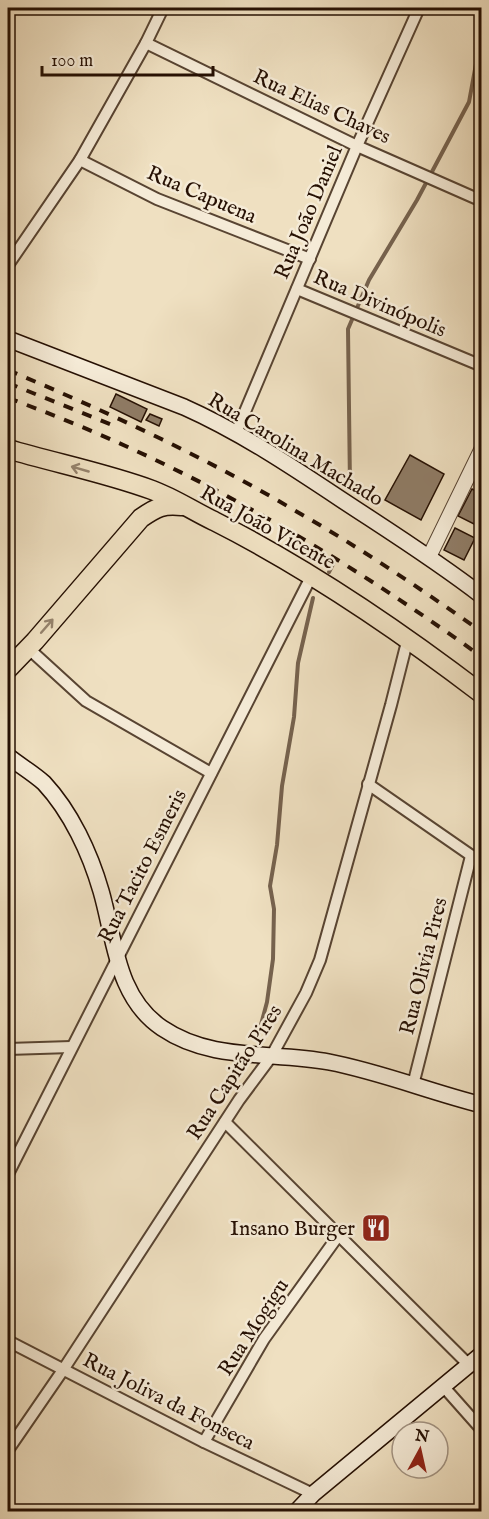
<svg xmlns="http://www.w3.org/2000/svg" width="489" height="1519" font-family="'IM FELL English',serif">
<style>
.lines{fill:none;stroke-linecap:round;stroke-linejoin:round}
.stream{stroke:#76624e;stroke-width:4}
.building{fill:#8f7c66;stroke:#261003;stroke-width:1.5}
.minor-casing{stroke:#584432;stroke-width:14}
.tertiary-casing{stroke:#584432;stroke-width:16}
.secondary-casing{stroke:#261003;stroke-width:18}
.primary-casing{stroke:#261003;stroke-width:21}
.minor{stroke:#f5ebd7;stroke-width:10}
.tertiary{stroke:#f5ebd7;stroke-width:14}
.secondary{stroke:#f5ebd7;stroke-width:15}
.primary{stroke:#efe0c1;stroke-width:18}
.rail{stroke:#261003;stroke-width:4;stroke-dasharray:10 10;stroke-linecap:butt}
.oneway{stroke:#95826c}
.labels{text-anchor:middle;stroke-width:5;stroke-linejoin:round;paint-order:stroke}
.street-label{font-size:21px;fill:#261003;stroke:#f5ebd7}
.poi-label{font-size:21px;fill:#261003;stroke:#f5ebd7;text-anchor:end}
</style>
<rect width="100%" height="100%" fill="#efe0c1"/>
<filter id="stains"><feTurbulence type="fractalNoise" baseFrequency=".00333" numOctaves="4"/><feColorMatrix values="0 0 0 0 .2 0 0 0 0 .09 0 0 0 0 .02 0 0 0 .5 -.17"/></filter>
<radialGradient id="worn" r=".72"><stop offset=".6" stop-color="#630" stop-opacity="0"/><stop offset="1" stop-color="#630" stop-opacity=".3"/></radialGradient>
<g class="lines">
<g class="stream">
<polyline points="350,486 348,329 369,280 417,200 469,102 482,31"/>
<polyline points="329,572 334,562"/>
<polyline points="258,1036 267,1002 273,959 274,909 270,886 277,845 282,786 294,717 298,663 313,598"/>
</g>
</g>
<g class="building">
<polygon points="116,394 147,409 141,422 110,407"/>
<polygon points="150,414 162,419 159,426 146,420"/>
<polygon points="410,455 444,474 421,520 385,500"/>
<polygon points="472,489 482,494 482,528 458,516"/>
<polygon points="455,528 475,538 464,560 444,550"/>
</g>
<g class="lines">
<g class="minor-casing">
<g id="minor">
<polyline points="146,43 357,146 482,201"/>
<polyline points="80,160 157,199 310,259"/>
<polyline points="8,265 80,160 146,43 163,8"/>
<polyline points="297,289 482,366"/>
<polyline points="236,433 357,146 419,8"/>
<polyline points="28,648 86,701 211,773"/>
<polyline points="368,784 482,863"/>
<polyline points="8,1049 71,1047"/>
<polyline points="413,1085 471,856"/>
<polyline points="225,1122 468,1364"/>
<polyline points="8,1174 312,575"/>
<polyline points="8,1341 204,1442 313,1494"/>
<polyline points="443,1386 482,1430"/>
<polyline points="204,1442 264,1339 338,1236"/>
<polyline points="8,1450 63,1370 239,1100 271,1057 306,993 320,960 391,705 408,638"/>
</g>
</g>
<g class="tertiary-casing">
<polyline id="tertiary" points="429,557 482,448"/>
</g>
<g class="secondary-casing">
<g id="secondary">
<path d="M8 339 184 407C240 432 291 466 342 500 389 531 437 561 482 596"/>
<path d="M8 756C19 765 33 773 44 783 71 812 90 853 101 891 115 939 116 997 162 1028 212 1062 272 1051 329 1062 381 1072 430 1092 482 1105"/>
<polyline points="296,1512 313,1494 482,1354"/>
</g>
</g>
<g class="primary-casing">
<g id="primary">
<path d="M8 449C55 463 106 473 152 490 174 498 193 511 214 521 309 569 397 629 482 694"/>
<path d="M8 669 35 641 141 518C157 507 163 504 182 506"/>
</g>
</g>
<use href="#minor" class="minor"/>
<use href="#tertiary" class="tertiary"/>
<use href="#secondary" class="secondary"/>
<use href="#primary" class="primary"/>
<g class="rail">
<path d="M8 370C105 411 203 456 294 510 359 547 421 589 482 632"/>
<polyline points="8,383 112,425"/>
<path d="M8 398C181 461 332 549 482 657"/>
</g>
</g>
<defs><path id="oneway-shaft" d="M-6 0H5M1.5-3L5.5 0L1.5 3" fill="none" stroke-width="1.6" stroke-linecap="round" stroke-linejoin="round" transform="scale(1.5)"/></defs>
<g class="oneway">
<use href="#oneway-shaft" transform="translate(80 469) rotate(-164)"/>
<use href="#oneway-shaft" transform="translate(47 626) rotate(-49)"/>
</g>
<defs>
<g id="restaurant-square" transform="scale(1.5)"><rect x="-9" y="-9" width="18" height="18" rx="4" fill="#8f2418" stroke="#f5ebd7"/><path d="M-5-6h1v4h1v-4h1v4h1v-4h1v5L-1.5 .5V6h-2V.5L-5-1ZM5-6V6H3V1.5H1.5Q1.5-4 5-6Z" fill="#fff"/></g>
</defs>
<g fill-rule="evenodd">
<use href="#restaurant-square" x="376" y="1228"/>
</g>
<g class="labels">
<g class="street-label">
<text transform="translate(322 106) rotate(25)" y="7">Rua Elias Chaves</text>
<text transform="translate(202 194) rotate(23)" y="7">Rua Capuena</text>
<text transform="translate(308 212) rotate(-67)" y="7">Rua João Daniel</text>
<text transform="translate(380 303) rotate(23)" y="7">Rua Divinópolis</text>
<text transform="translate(296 449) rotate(31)" y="7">Rua Carolina Machado</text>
<text transform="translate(268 527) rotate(29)" y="7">Rua João Vicente</text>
<text transform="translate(142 866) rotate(-63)" y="7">Rua Tacito Esmeris</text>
<text transform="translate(423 966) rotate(-76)" y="7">Rua Olivia Pires</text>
<text transform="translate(234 1072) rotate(-57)" y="7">Rua Capitão Pires</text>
<text transform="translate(253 1327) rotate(-57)" y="7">Rua Mogigu</text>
<text transform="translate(169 1401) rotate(27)" y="7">Rua Joliva da Fonseca</text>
</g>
<g class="poi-label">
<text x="355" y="1235">Insano Burger</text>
</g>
</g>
<rect width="489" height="1519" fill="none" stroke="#efe0c1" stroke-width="30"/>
<rect x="9" y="9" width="471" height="1501" fill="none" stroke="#261003" stroke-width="3"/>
<rect x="15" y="15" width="459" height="1489" fill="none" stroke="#261003" stroke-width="1.5"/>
<g transform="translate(420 1450) rotate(8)"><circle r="28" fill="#f5ebd7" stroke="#a29382" stroke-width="1.5"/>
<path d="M0-4.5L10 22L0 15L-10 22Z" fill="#8f2418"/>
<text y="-9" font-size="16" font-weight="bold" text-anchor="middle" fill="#261003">N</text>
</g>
<path d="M42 66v9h171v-9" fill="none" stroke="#261003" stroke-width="3"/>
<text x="51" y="66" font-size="18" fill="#261003" stroke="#f5ebd7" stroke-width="4.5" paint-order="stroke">100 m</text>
<rect width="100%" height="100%" filter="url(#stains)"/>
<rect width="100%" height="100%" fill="url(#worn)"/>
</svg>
